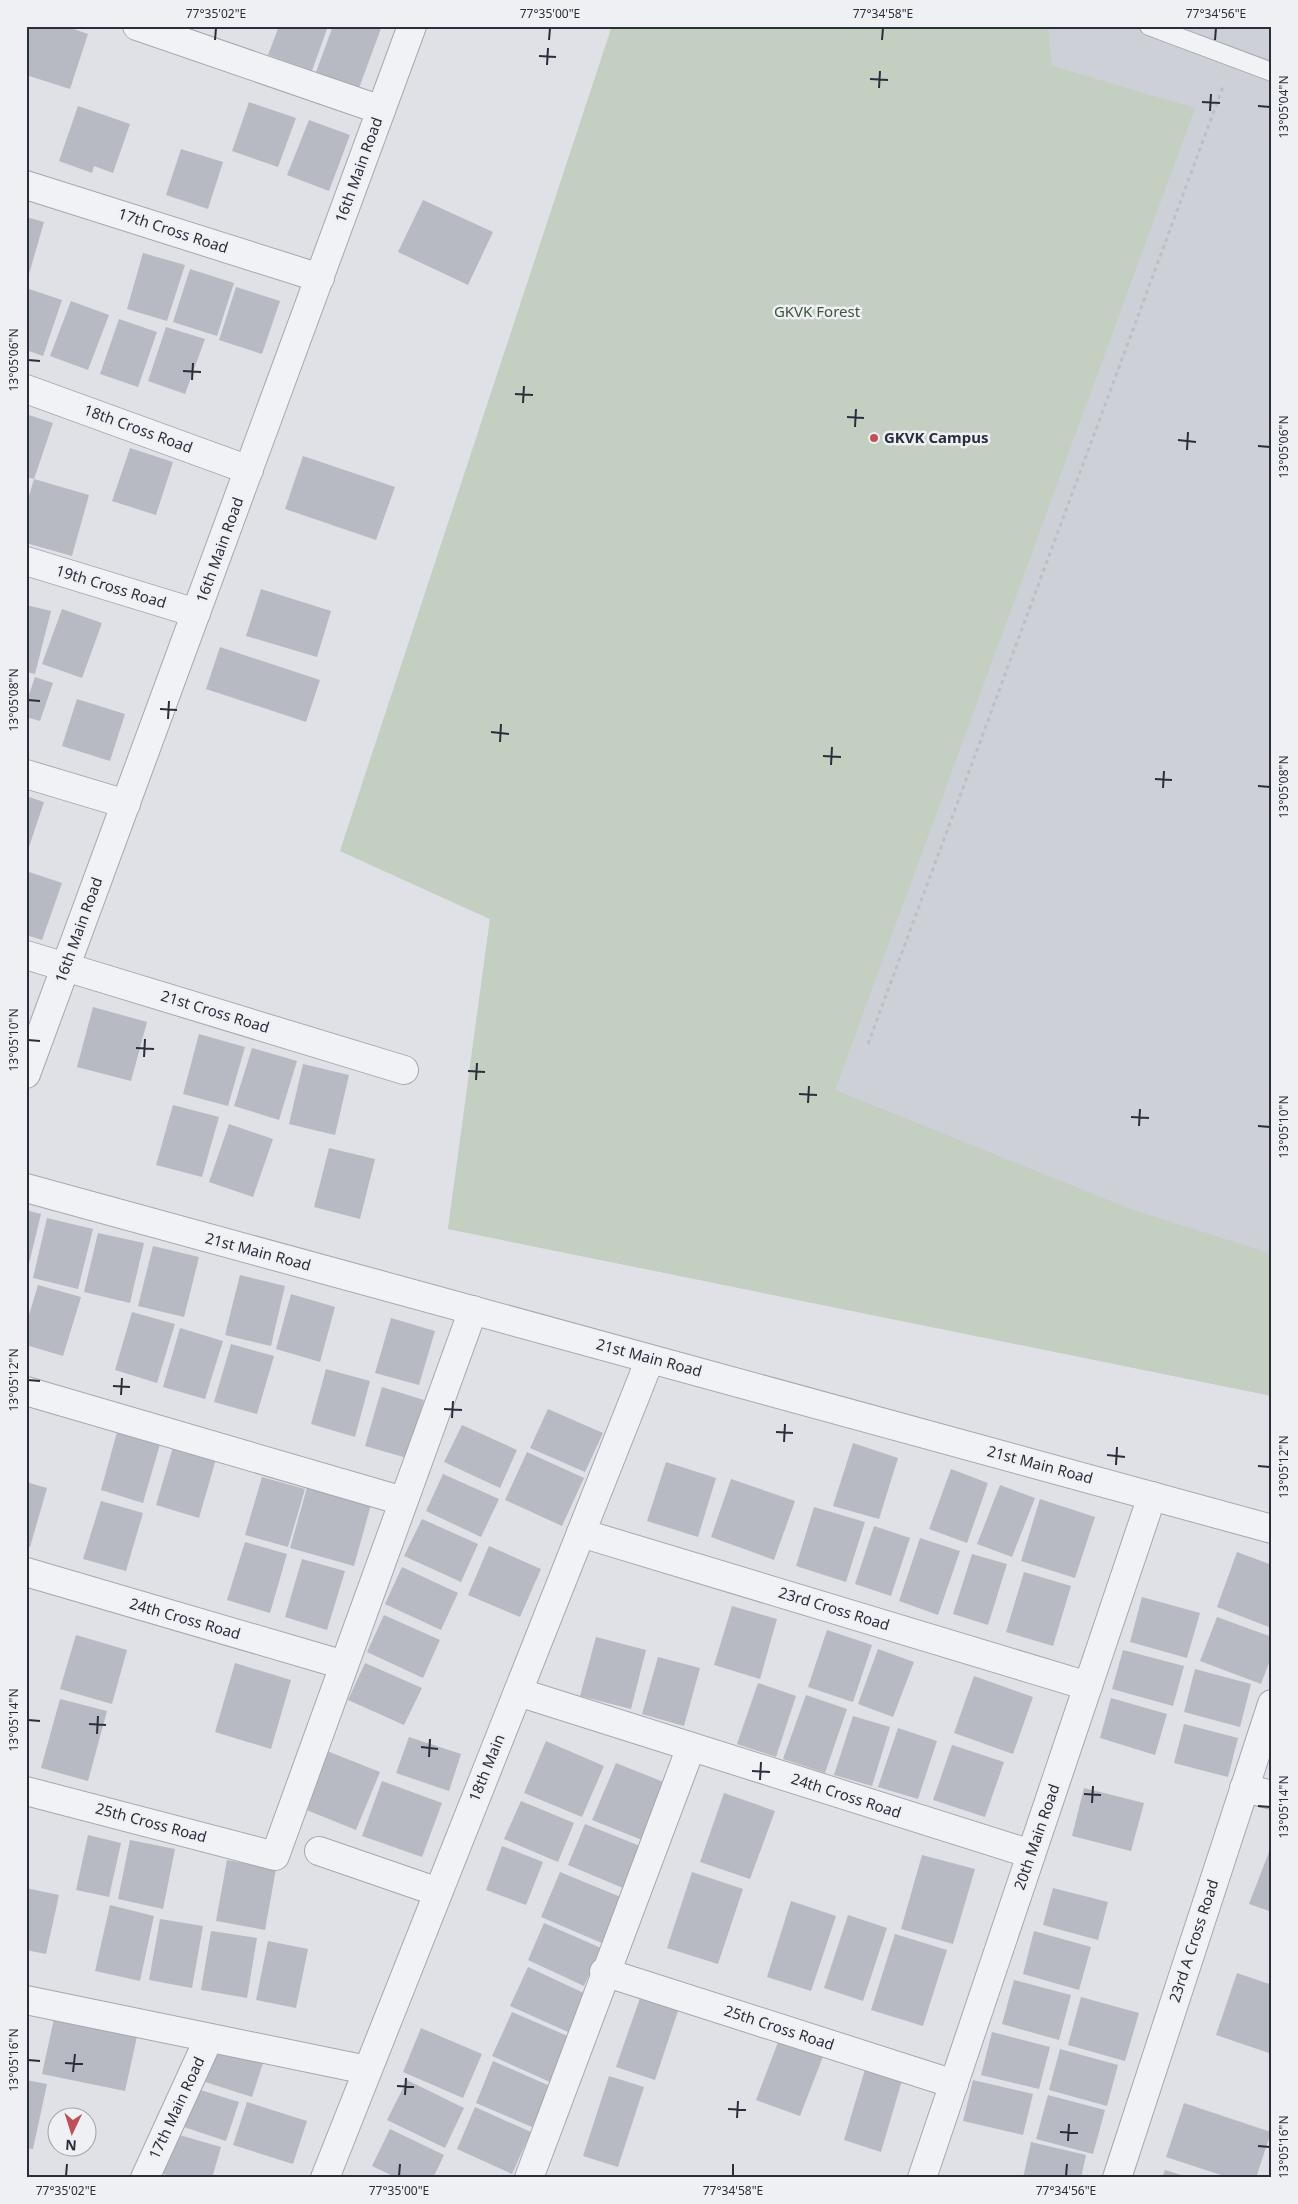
<svg xmlns="http://www.w3.org/2000/svg" width="1298" height="2204" font-family="'Noto Sans',sans-serif">
<style>
.built{fill:#cdd0d7}
.green{fill:#c3cfc1}
.building{fill:#b7bac2}
.lines{fill:none;stroke-linecap:round;stroke-linejoin:round}
.lane-casing{stroke:#a5a8af;stroke-width:20}
.street-casing{stroke:#a5a8af;stroke-width:30}
.path{stroke:#bdbfc5;stroke-width:3;stroke-dasharray:4 4;stroke-linecap:butt}
.lane{stroke:#f1f2f5;stroke-width:18}
.street{stroke:#f1f2f5;stroke-width:28}
.ticks{fill:none;stroke:#2a2e3b;stroke-width:2}
.poi-dot{fill:#be5157;stroke:#eef0f4;stroke-width:2}
.labels{text-anchor:middle;stroke-width:5;stroke-linejoin:round;paint-order:stroke}
.street-label{font-size:15px;fill:#2a2e3b;stroke:#eef0f4}
.park-label{font-size:15px;fill:#3b5639;stroke:#eef0f4}
.poi-label{font-size:15px;font-weight:bold;fill:#2a2e3b;stroke:#eef0f4;text-anchor:start}
.neatline{fill:none;stroke:#2a2e3b;stroke-width:2}
.ticks-label{font-size:12px;text-anchor:middle;fill:#2a2e3b}
</style>
<rect width="100%" height="100%" fill="#dfe1e6"/>
<polygon class="built" points="612,26 1272,26 1272,1396 448,1229 490,919 340,851"/>
<polygon class="green" points="612,26 1048,26 1052,66 1195,108 835,1090 1128,1208 1272,1254 1272,1396 448,1229 490,919 340,851"/>
<g class="building">
<polygon points="26,26 65,26 88,34 70,89 26,75"/>
<polygon points="279,26 328,26 312,71 268,55"/>
<polygon points="333,26 382,26 359,88 316,72"/>
<polygon points="249,102 296,118 278,167 232,151"/>
<polygon points="78,106 130,124 113,173 94,166 92,173 59,161"/>
<polygon points="309,120 350,135 329,191 287,175"/>
<polygon points="181,149 223,162 208,209 166,195"/>
<polygon points="423,200 493,232 468,285 398,252"/>
<polygon points="26,217 44,222 27,281 26,281"/>
<polygon points="143,253 185,265 167,321 127,309"/>
<polygon points="190,269 234,283 217,336 173,322"/>
<polygon points="236,287 280,301 262,354 219,340"/>
<polygon points="26,288 62,300 43,356 26,350"/>
<polygon points="71,301 109,315 88,370 50,356"/>
<polygon points="119,319 157,332 138,387 100,374"/>
<polygon points="166,327 205,339 185,394 148,381"/>
<polygon points="26,414 53,423 34,479 26,477"/>
<polygon points="130,448 173,462 156,515 112,501"/>
<polygon points="303,456 395,487 376,540 285,509"/>
<polygon points="34,479 89,495 72,556 26,543 26,506"/>
<polygon points="261,589 331,611 317,657 246,636"/>
<polygon points="26,605 51,611 35,674 26,672"/>
<polygon points="62,609 102,623 82,678 42,664"/>
<polygon points="220,647 320,680 306,722 206,689"/>
<polygon points="35,677 53,683 40,721 26,717 26,703"/>
<polygon points="77,699 125,714 110,761 62,746"/>
<polygon points="26,796 44,802 27,853 26,853"/>
<polygon points="26,871 62,883 42,940 26,935"/>
<polygon points="93,1007 147,1022 131,1081 77,1067"/>
<polygon points="199,1034 245,1047 228,1106 183,1094"/>
<polygon points="252,1048 297,1061 279,1120 234,1106"/>
<polygon points="303,1064 349,1075 335,1135 289,1124"/>
<polygon points="173,1105 219,1117 202,1177 156,1165"/>
<polygon points="229,1124 273,1139 253,1197 209,1182"/>
<polygon points="329,1148 375,1159 360,1219 314,1207"/>
<polygon points="26,1210 41,1214 27,1272 26,1272"/>
<polygon points="47,1218 93,1229 78,1289 33,1278"/>
<polygon points="98,1233 144,1243 130,1303 84,1292"/>
<polygon points="153,1246 199,1257 184,1317 138,1306"/>
<polygon points="240,1275 285,1286 271,1346 225,1335"/>
<polygon points="38,1285 81,1297 63,1356 26,1345 26,1325"/>
<polygon points="291,1294 335,1307 320,1362 276,1349"/>
<polygon points="132,1312 175,1324 157,1383 115,1370"/>
<polygon points="391,1318 435,1331 419,1385 375,1373"/>
<polygon points="180,1328 223,1341 205,1399 163,1387"/>
<polygon points="231,1344 274,1356 257,1414 214,1402"/>
<polygon points="326,1369 370,1381 355,1437 311,1424"/>
<polygon points="382,1387 424,1400 407,1458 365,1446"/>
<polygon points="548,1409 603,1433 585,1472 530,1448"/>
<polygon points="462,1425 517,1450 500,1488 444,1462"/>
<polygon points="117,1432 160,1444 143,1503 101,1490"/>
<polygon points="853,1443 898,1458 879,1519 833,1506"/>
<polygon points="173,1447 216,1459 199,1518 156,1505"/>
<polygon points="527,1452 584,1478 562,1526 505,1500"/>
<polygon points="666,1462 716,1478 698,1537 647,1521"/>
<polygon points="951,1469 988,1483 967,1543 929,1529"/>
<polygon points="443,1474 499,1499 481,1537 426,1511"/>
<polygon points="262,1477 305,1489 288,1547 245,1535"/>
<polygon points="731,1479 795,1501 774,1560 711,1537"/>
<polygon points="26,1482 47,1488 30,1547 26,1546"/>
<polygon points="308,1484 372,1501 354,1566 290,1548"/>
<polygon points="1000,1485 1035,1498 1012,1557 977,1544"/>
<polygon points="1040,1499 1095,1517 1075,1578 1021,1561"/>
<polygon points="101,1501 143,1513 126,1571 83,1559"/>
<polygon points="814,1507 865,1522 846,1582 796,1566"/>
<polygon points="422,1519 478,1544 461,1582 404,1556"/>
<polygon points="874,1526 910,1538 891,1596 855,1584"/>
<polygon points="920,1538 960,1551 938,1615 899,1601"/>
<polygon points="245,1542 287,1554 270,1613 227,1600"/>
<polygon points="489,1546 541,1569 520,1617 468,1595"/>
<polygon points="1237,1552 1272,1565 1272,1619 1269,1627 1217,1607"/>
<polygon points="972,1554 1007,1564 988,1625 953,1614"/>
<polygon points="302,1559 345,1571 327,1630 285,1617"/>
<polygon points="402,1567 458,1593 441,1630 385,1604"/>
<polygon points="1024,1572 1071,1586 1053,1646 1006,1632"/>
<polygon points="1142,1597 1200,1613 1187,1658 1130,1642"/>
<polygon points="732,1606 777,1619 760,1679 714,1665"/>
<polygon points="384,1615 440,1640 423,1678 367,1652"/>
<polygon points="1217,1617 1272,1637 1272,1655 1261,1684 1200,1661"/>
<polygon points="827,1630 872,1645 853,1702 808,1687"/>
<polygon points="76,1635 127,1650 112,1704 60,1689"/>
<polygon points="596,1637 646,1650 631,1709 580,1696"/>
<polygon points="878,1649 914,1662 893,1717 858,1704"/>
<polygon points="1123,1650 1184,1666 1173,1706 1112,1689"/>
<polygon points="658,1657 700,1668 684,1726 642,1714"/>
<polygon points="235,1663 291,1680 271,1749 215,1732"/>
<polygon points="365,1663 422,1688 404,1725 348,1700"/>
<polygon points="1195,1669 1251,1684 1240,1727 1184,1712"/>
<polygon points="974,1676 1033,1697 1013,1754 954,1733"/>
<polygon points="758,1683 796,1696 776,1757 737,1744"/>
<polygon points="806,1695 847,1709 825,1773 783,1759"/>
<polygon points="1111,1698 1167,1714 1155,1755 1100,1738"/>
<polygon points="60,1699 107,1711 88,1781 41,1768"/>
<polygon points="853,1716 890,1727 872,1786 834,1775"/>
<polygon points="1184,1724 1238,1738 1228,1777 1174,1763"/>
<polygon points="898,1728 937,1741 918,1799 878,1787"/>
<polygon points="409,1737 461,1754 449,1791 396,1773"/>
<polygon points="546,1741 604,1766 582,1817 524,1793"/>
<polygon points="952,1745 1004,1762 985,1817 933,1800"/>
<polygon points="327,1751 380,1772 356,1830 304,1809"/>
<polygon points="616,1763 666,1783 642,1840 592,1820"/>
<polygon points="382,1781 442,1803 422,1857 362,1836"/>
<polygon points="1084,1788 1144,1803 1131,1851 1072,1836"/>
<polygon points="724,1793 775,1811 750,1879 700,1862"/>
<polygon points="521,1801 574,1823 558,1862 504,1839"/>
<polygon points="585,1824 640,1846 623,1888 568,1865"/>
<polygon points="88,1835 121,1843 109,1897 76,1890"/>
<polygon points="130,1840 175,1849 163,1909 118,1899"/>
<polygon points="1272,1844 1272,1912 1249,1904"/>
<polygon points="502,1846 543,1862 526,1905 486,1890"/>
<polygon points="922,1855 975,1869 953,1944 901,1929"/>
<polygon points="227,1860 276,1869 265,1930 216,1921"/>
<polygon points="560,1872 623,1898 604,1944 541,1917"/>
<polygon points="692,1872 743,1889 718,1964 667,1948"/>
<polygon points="26,1888 59,1895 46,1954 26,1950"/>
<polygon points="1053,1888 1108,1902 1098,1940 1043,1925"/>
<polygon points="791,1901 836,1916 811,1991 767,1977"/>
<polygon points="110,1905 154,1916 140,1981 95,1971"/>
<polygon points="848,1915 887,1928 863,2001 824,1988"/>
<polygon points="160,1919 203,1926 192,1988 149,1980"/>
<polygon points="544,1923 601,1948 584,1986 528,1960"/>
<polygon points="211,1931 257,1938 247,1998 201,1990"/>
<polygon points="1034,1931 1091,1947 1079,1990 1023,1974"/>
<polygon points="895,1934 947,1950 923,2026 871,2010"/>
<polygon points="268,1941 308,1949 296,2008 256,2000"/>
<polygon points="528,1967 586,1994 568,2032 510,2006"/>
<polygon points="1237,1973 1272,1985 1272,2054 1216,2035"/>
<polygon points="1014,1980 1071,1995 1059,2040 1002,2024"/>
<polygon points="641,1995 679,2008 655,2080 616,2067"/>
<polygon points="1081,1997 1139,2013 1125,2061 1068,2045"/>
<polygon points="512,2012 570,2037 550,2082 492,2056"/>
<polygon points="55,2014 138,2032 125,2091 42,2074"/>
<polygon points="421,2028 482,2054 463,2098 403,2072"/>
<polygon points="992,2032 1050,2047 1039,2089 981,2075"/>
<polygon points="780,2037 824,2054 800,2116 756,2100"/>
<polygon points="214,2044 264,2060 252,2097 202,2081"/>
<polygon points="1060,2049 1118,2065 1107,2106 1049,2090"/>
<polygon points="493,2061 550,2086 532,2127 476,2103"/>
<polygon points="866,2066 903,2077 881,2152 844,2140"/>
<polygon points="609,2076 644,2087 618,2167 583,2156"/>
<polygon points="26,2080 47,2084 33,2149 26,2148"/>
<polygon points="407,2080 464,2108 445,2148 387,2120"/>
<polygon points="973,2080 1033,2094 1023,2135 963,2121"/>
<polygon points="194,2088 239,2102 226,2141 181,2126"/>
<polygon points="1048,2095 1105,2110 1093,2154 1036,2139"/>
<polygon points="247,2102 307,2121 293,2164 233,2145"/>
<polygon points="1184,2103 1271,2132 1256,2178 1230,2178 1166,2157"/>
<polygon points="475,2107 531,2132 512,2174 457,2149"/>
<polygon points="390,2129 444,2155 433,2178 397,2178 372,2166"/>
<polygon points="169,2132 221,2147 212,2178 177,2178 157,2172"/>
<polygon points="1031,2142 1086,2155 1081,2178 1023,2178"/>
<polygon points="1165,2170 1188,2177 1188,2178 1162,2178"/>
</g>
<g class="lines">
<g class="lane-casing">
<polyline id="lane" points="1149,26 1272,72"/>
</g>
<g class="street-casing">
<g id="street">
<polyline points="137,26 381,110"/>
<polyline points="26,185 320,278"/>
<polyline points="26,389 249,470"/>
<polyline points="26,561 196,613"/>
<polyline points="26,774 126,804"/>
<polyline points="26,955 404,1070"/>
<polyline points="26,1074 412,26"/>
<polyline points="26,1188 1272,1529"/>
<polyline points="26,1391 403,1501"/>
<polyline points="581,1533 1088,1686"/>
<polyline points="26,1572 344,1665"/>
<polyline points="518,1692 1031,1854"/>
<polyline points="1244,1788 1272,1795"/>
<polyline points="26,1791 275,1856 473,1310"/>
<polyline points="319,1851 438,1892"/>
<polyline points="604,1972 954,2084"/>
<polyline points="26,2000 367,2070"/>
<polyline points="145,2178 209,2038"/>
<polyline points="325,2178 650,1359"/>
<polyline points="529,2178 691,1747"/>
<polyline points="922,2178 1152,1496"/>
<polyline points="1117,2178 1272,1704"/>
</g>
</g>
<polyline class="path" points="868,1044 1224,84"/>
<use href="#lane" class="lane"/>
<use href="#street" class="street"/>
</g>
<path class="ticks" d="M215 40 216 28M549 40 550 28M882 40 883 28M1215 40 1216 28M539 56 556 57M547 65 548 48M870 79 888 80M879 88 880 71M1202 102 1220 103M1258 106 1270 107M1210 111 1211 94M28 360 40 361M183 371 201 372M192 380 193 363M515 394 533 395M523 403 524 386M847 417 864 418M855 427 856 409M1178 440 1196 442M1258 446 1270 447M1187 450 1188 432M28 700 40 701M160 709 177 710M168 719 169 701M491 732 509 734M500 742 501 724M823 756 841 757M831 765 832 747M1155 779 1172 780M1258 786 1270 787M1163 788 1164 771M28 1040 40 1041M136 1048 154 1049M144 1057 145 1039M468 1071 485 1072M476 1080 477 1063M799 1094 817 1095M808 1103 809 1086M1131 1117 1149 1118M1139 1126 1140 1109M1258 1126 1270 1127M28 1380 40 1381M113 1386 130 1387M121 1395 122 1378M444 1409 462 1410M452 1418 453 1401M776 1432 793 1433M784 1442 785 1424M1107 1455 1125 1457M1116 1465 1117 1447M1258 1466 1270 1467M28 1720 40 1721M89 1724 106 1725M97 1734 98 1716M421 1747 438 1749M429 1757 430 1739M752 1771 770 1772M760 1780 761 1762M1084 1794 1101 1795M1092 1803 1093 1786M1258 1806 1270 1807M28 2060 40 2061M65 2063 83 2064M73 2072 75 2054M397 2086 414 2087M405 2095 406 2078M728 2109 746 2110M737 2118 738 2101M1060 2132 1078 2133M1068 2141 1069 2124M1258 2146 1270 2147M66 2176 67 2164M399 2176 400 2164M733 2176V2164M1066 2176 1067 2164"/>
<circle class="poi-dot" cx="874" cy="438" r="5"/>
<g class="labels">
<g class="street-label">
<text transform="translate(359 170) rotate(-70)" y="5">16th Main Road</text>
<text transform="translate(173 231) rotate(18)" y="5">17th Cross Road</text>
<text transform="translate(138 429) rotate(20)" y="5">18th Cross Road</text>
<text transform="translate(220 550) rotate(-70)" y="5">16th Main Road</text>
<text transform="translate(111 587) rotate(17)" y="5">19th Cross Road</text>
<text transform="translate(79 930) rotate(-70)" y="5">16th Main Road</text>
<text transform="translate(215 1012) rotate(17)" y="5">21st Cross Road</text>
<text transform="translate(258 1252) rotate(15)" y="5">21st Main Road</text>
<text transform="translate(649 1358) rotate(15)" y="5">21st Main Road</text>
<text transform="translate(1040 1465) rotate(15)" y="5">21st Main Road</text>
<text transform="translate(834 1609) rotate(17)" y="5">23rd Cross Road</text>
<text transform="translate(185 1619) rotate(16)" y="5">24th Cross Road</text>
<text transform="translate(487 1768) rotate(-68)" y="5">18th Main</text>
<text transform="translate(846 1796) rotate(18)" y="5">24th Cross Road</text>
<text transform="translate(151 1823) rotate(15)" y="5">25th Cross Road</text>
<text transform="translate(1037 1837) rotate(-71)" y="5">20th Main Road</text>
<text transform="translate(1194 1941) rotate(-72)" y="5">23rd A Cross Road</text>
<text transform="translate(779 2028) rotate(18)" y="5">25th Cross Road</text>
<text transform="translate(177 2108) rotate(-65)" y="5">17th Main Road</text>
</g>
<g class="park-label">
<text x="817" y="317">GKVK Forest</text>
</g>
<g class="poi-label">
<text x="884" y="443">GKVK Campus</text>
</g>
</g>
<rect width="1298" height="2204" fill="none" stroke="#eef0f4" stroke-width="55"/>
<g transform="translate(72 2132) rotate(184)"><circle r="24" fill="#eef0f4" stroke="#a0a2aa"/>
<path d="M0-4L9 19L0 12L-9 19Z" fill="#be5157"/>
<text y="-8" font-size="14" font-weight="bold" text-anchor="middle" fill="#2a2e3b">N</text>
</g>
<rect x="28" y="28" width="1242" height="2148" class="neatline"/>
<g class="ticks-label">
<text x="216" y="18">77°35'02"E</text>
<text x="550" y="18">77°35'00"E</text>
<text x="883" y="18">77°34'58"E</text>
<text x="1216" y="18">77°34'56"E</text>
<text transform="translate(1284 107) rotate(-90)" y="4">13°05'04"N</text>
<text transform="translate(14 360) rotate(-90)" y="4">13°05'06"N</text>
<text transform="translate(1284 447) rotate(-90)" y="4">13°05'06"N</text>
<text transform="translate(14 700) rotate(-90)" y="4">13°05'08"N</text>
<text transform="translate(1284 787) rotate(-90)" y="4">13°05'08"N</text>
<text transform="translate(14 1040) rotate(-90)" y="4">13°05'10"N</text>
<text transform="translate(1284 1127) rotate(-90)" y="4">13°05'10"N</text>
<text transform="translate(14 1380) rotate(-90)" y="4">13°05'12"N</text>
<text transform="translate(1284 1467) rotate(-90)" y="4">13°05'12"N</text>
<text transform="translate(14 1720) rotate(-90)" y="4">13°05'14"N</text>
<text transform="translate(1284 1807) rotate(-90)" y="4">13°05'14"N</text>
<text transform="translate(14 2060) rotate(-90)" y="4">13°05'16"N</text>
<text transform="translate(1284 2147) rotate(-90)" y="4">13°05'16"N</text>
<text x="66" y="2195">77°35'02"E</text>
<text x="399" y="2195">77°35'00"E</text>
<text x="733" y="2195">77°34'58"E</text>
<text x="1066" y="2195">77°34'56"E</text>
</g>
</svg>
